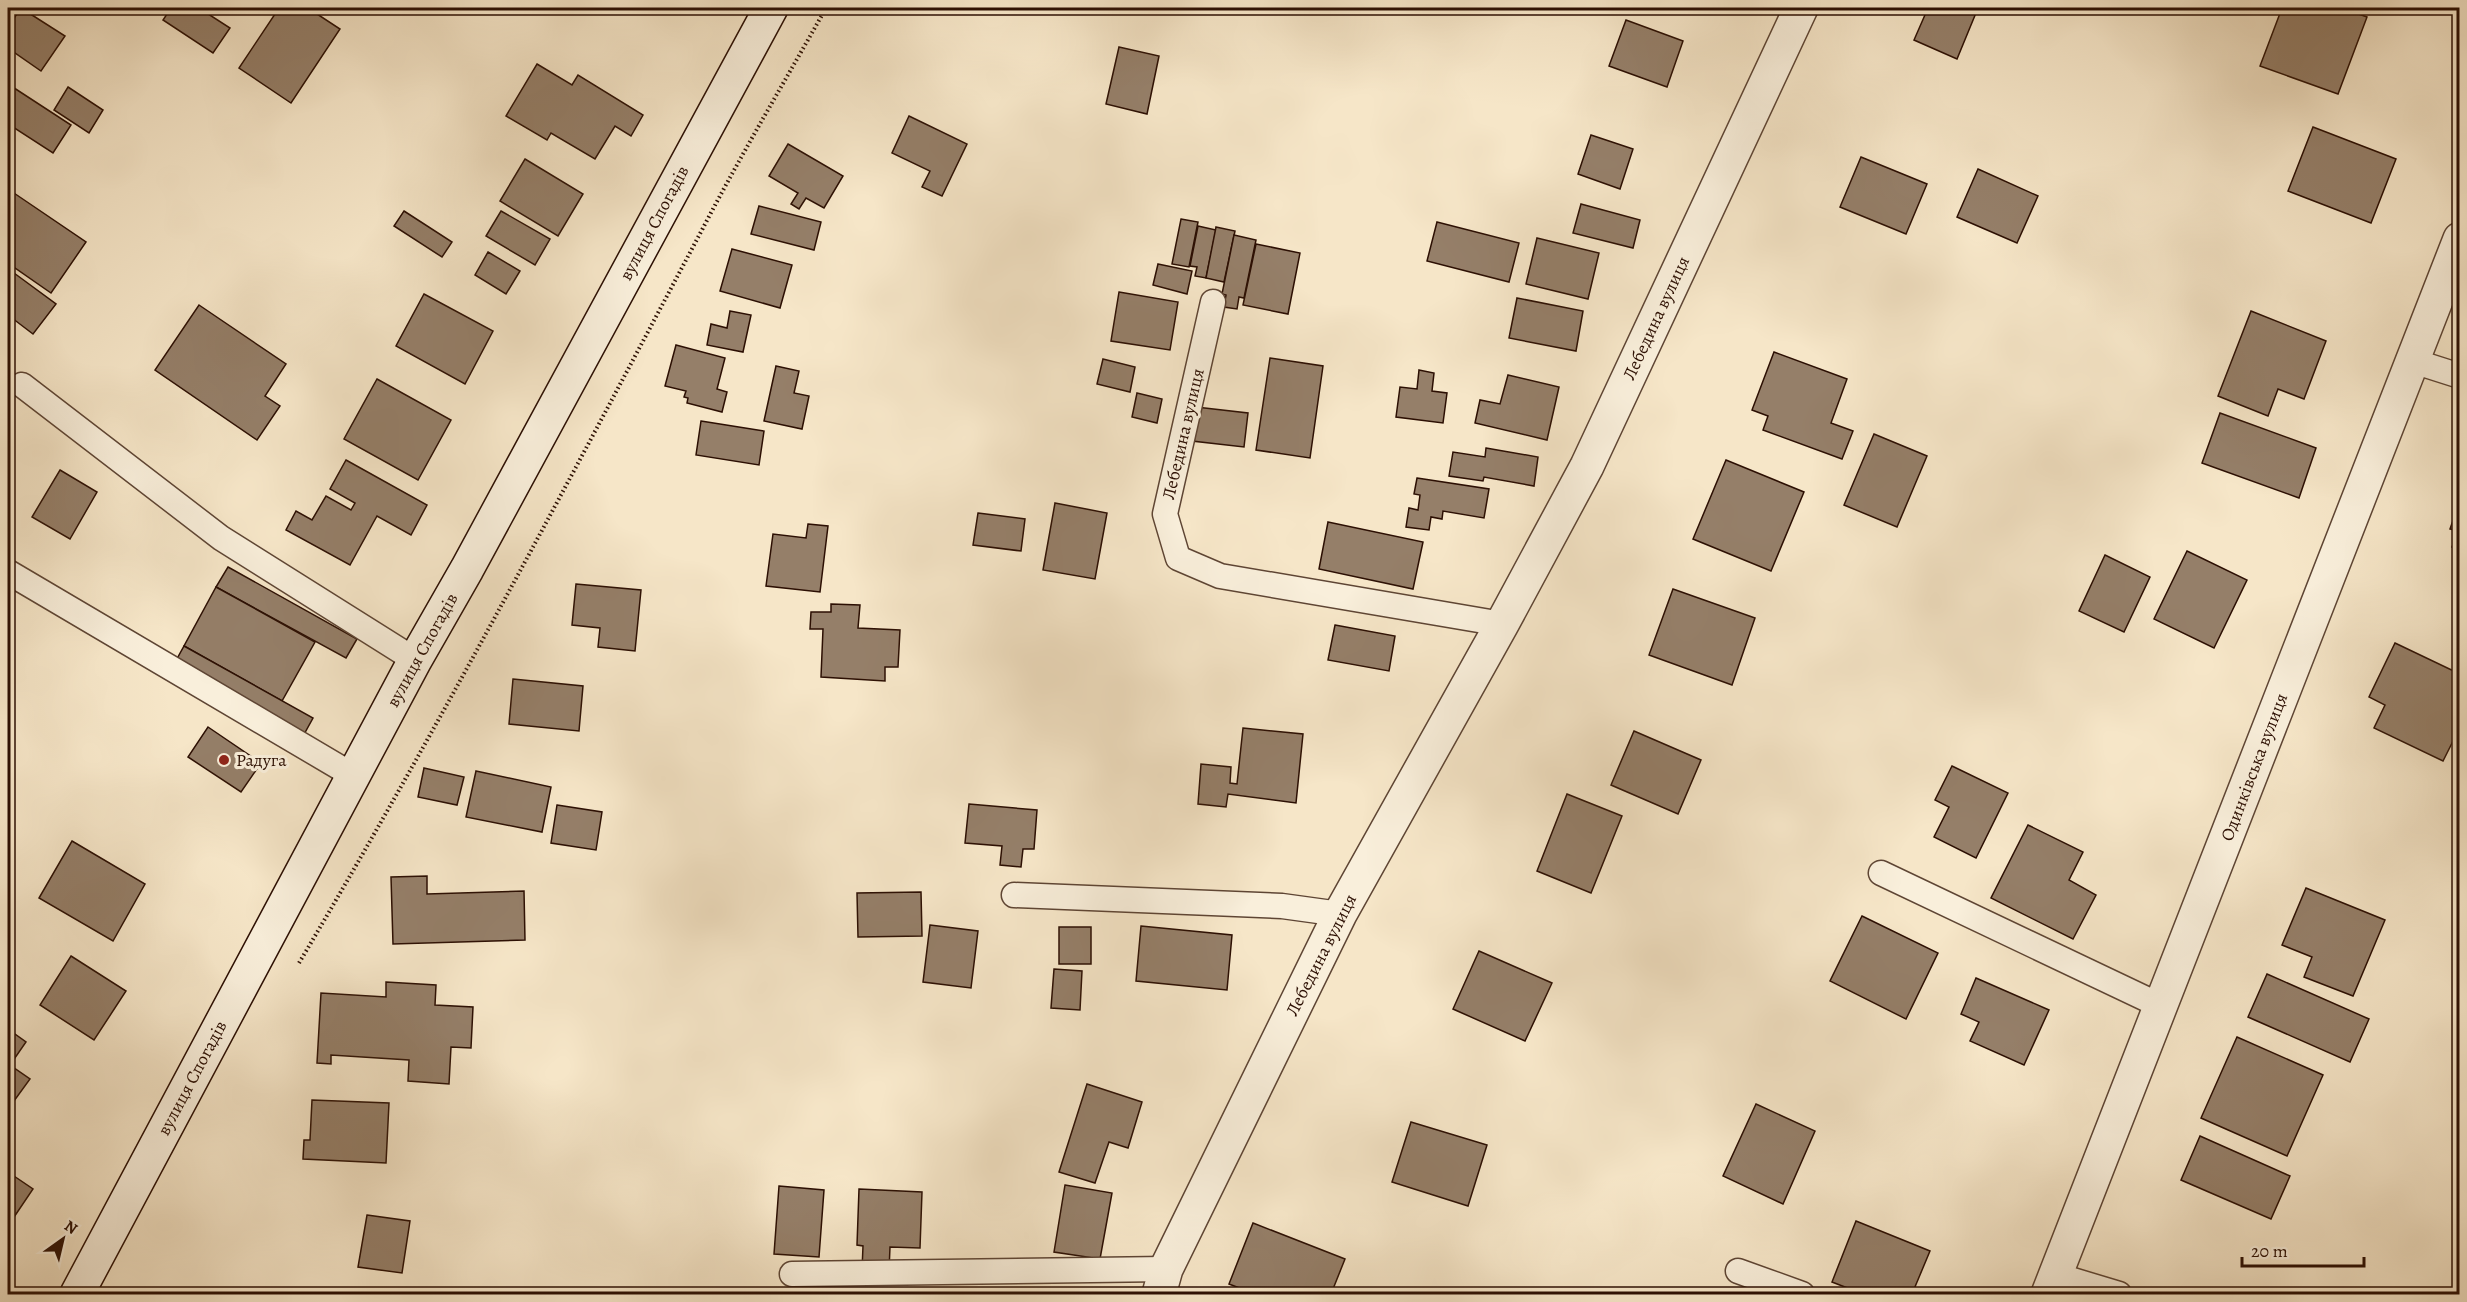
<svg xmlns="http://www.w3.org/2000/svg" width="2467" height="1302" font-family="Alegreya,serif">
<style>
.building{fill:#957f69;stroke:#2c0f03;stroke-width:1.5}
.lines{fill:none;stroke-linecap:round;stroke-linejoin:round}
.service-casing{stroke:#5e4534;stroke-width:27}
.minor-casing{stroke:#5e4534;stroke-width:36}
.secondary-casing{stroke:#2c0f03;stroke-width:36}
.path{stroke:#2c0f03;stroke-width:4;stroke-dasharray:1.5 3;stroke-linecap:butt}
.service{stroke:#f9efdb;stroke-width:24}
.minor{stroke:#f9efdb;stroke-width:33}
.secondary{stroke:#f9efdb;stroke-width:33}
.poi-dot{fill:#8f2418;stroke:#f9efdb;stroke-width:2}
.labels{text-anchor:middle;stroke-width:6;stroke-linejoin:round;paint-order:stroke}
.street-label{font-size:18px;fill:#2c0f03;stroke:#f9efdb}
.poi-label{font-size:18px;fill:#2c0f03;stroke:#f9efdb;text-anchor:start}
</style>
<rect width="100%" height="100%" fill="#f6e6c8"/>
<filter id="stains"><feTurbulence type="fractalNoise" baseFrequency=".00333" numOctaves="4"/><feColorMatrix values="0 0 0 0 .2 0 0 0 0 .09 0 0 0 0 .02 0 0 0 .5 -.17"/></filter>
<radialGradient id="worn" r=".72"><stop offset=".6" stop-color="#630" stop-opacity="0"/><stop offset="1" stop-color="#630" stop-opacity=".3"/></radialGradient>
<g class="building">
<polygon points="21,8 65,36 41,71 8,48 8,27"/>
<polygon points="171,8 199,8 230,28 213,53 163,20"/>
<polygon points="279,8 308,8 340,29 291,103 239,68"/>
<polygon points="1928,8 1978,8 1957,59 1914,40"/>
<polygon points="2282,8 2342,8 2367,17 2338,94 2260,66"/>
<polygon points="1626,20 1683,41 1667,87 1609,66"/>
<polygon points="1119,47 1159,56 1147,114 1106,104"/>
<polygon points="537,64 572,85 578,75 643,115 631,136 615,126 595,159 551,133 547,140 506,116"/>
<polygon points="8,84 71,125 53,153 10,125 8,129"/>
<polygon points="68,87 103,110 89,133 54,110"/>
<polygon points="909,116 967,144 942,196 922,187 930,171 892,153"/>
<polygon points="2313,127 2396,159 2371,223 2288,191"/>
<polygon points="1591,135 1633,149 1620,189 1578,174"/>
<polygon points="788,144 843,176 824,208 806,198 799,209 791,204 798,193 769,176"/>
<polygon points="1861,157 1927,184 1906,234 1840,207"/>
<polygon points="525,159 583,194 558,236 500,201"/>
<polygon points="1978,169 2038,196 2017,243 1957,217"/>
<polygon points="8,189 86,242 51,293 8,263"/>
<polygon points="1581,204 1640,220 1633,248 1573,233"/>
<polygon points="759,206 821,222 814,250 751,234"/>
<polygon points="404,211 452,242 442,257 394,226"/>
<polygon points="501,211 550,239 535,265 486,236"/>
<polygon points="1181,219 1198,222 1189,267 1172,264"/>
<polygon points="1437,222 1519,243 1509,282 1427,261"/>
<polygon points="1198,226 1216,230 1206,278 1195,276 1197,267 1190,266"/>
<polygon points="1216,227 1235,231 1224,282 1206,278"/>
<polygon points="1234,235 1256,240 1244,298 1239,297 1237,309 1224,307 1226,295 1222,294"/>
<polygon points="1537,238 1599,253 1588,299 1526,284"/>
<polygon points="1256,244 1300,253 1288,314 1243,305"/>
<polygon points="732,249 792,265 780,308 720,291"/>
<polygon points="488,252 520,271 506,294 475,275"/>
<polygon points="1158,264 1192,271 1187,294 1153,285"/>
<polygon points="14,273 56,304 33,334 8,315 8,282"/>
<polygon points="1119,292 1178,302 1170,350 1111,341"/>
<polygon points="424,294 493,331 465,384 396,346"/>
<polygon points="1517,298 1583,311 1576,351 1509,338"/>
<polygon points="199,305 286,364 265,396 280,406 257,440 155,370"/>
<polygon points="730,311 751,315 743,352 707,345 711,324 727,328"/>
<polygon points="2251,311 2326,341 2304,399 2278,389 2268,416 2218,396"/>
<polygon points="676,345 725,358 717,389 727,392 722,412 687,403 688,398 684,397 686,391 665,386"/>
<polygon points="1774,352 1847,379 1831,423 1853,431 1842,459 1763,430 1768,416 1752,410"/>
<polygon points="1270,358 1323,366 1310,458 1256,450"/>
<polygon points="1103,359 1135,367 1130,392 1097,384"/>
<polygon points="776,366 799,371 794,393 809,396 802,429 764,421"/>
<polygon points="1419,370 1434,373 1432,391 1447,393 1443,423 1396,417 1400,387 1417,389"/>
<polygon points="1508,375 1559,387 1547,440 1475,423 1480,400 1500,404"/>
<polygon points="377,379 451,420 418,480 344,439"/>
<polygon points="1137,393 1162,399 1157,423 1132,417"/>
<polygon points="1196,407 1248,413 1244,447 1192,441"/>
<polygon points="2220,413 2316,448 2299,498 2202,463"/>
<polygon points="701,421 764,431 759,465 696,455"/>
<polygon points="1874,434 1927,456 1897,527 1844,505"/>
<polygon points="1486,448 1538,457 1534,486 1484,477 1483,481 1449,476 1453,452 1485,457"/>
<polygon points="346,460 427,505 411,535 377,516 350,565 286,530 296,511 312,520 326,496 351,510 355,503 330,489"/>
<polygon points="1726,460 1804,492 1771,571 1693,539"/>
<polygon points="60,470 97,492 70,539 32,517"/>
<polygon points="1417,478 1489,489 1484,518 1443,511 1442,519 1431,517 1429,530 1406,527 1409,508 1418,510 1420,495 1414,494"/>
<polygon points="2460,501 2460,550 2452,547 2458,531 2450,529"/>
<polygon points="1055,503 1107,513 1095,579 1043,570"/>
<polygon points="978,513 1025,519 1021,551 973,545"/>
<polygon points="1328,522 1423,542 1413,589 1319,569"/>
<polygon points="808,524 828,526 820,592 766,586 773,534 806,538"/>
<polygon points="2187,551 2247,580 2214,648 2154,619"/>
<polygon points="2105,555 2150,577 2124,632 2079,611"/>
<polygon points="228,567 357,639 346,658 216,587"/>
<polygon points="576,584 641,590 635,651 598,647 600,628 572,625"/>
<polygon points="216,587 315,642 282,701 184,646"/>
<polygon points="1673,589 1755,618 1732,685 1649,655"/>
<polygon points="831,604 860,605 858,628 900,630 898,667 885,667 885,681 821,677 823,629 810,629 811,612 831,612"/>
<polygon points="1335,625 1395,636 1389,671 1328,660"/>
<polygon points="2395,643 2460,674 2460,693 2457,698 2460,699 2460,727 2443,761 2374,728 2385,705 2369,697"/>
<polygon points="184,646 313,718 302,738 173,666"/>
<polygon points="513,679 583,686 579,731 509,724"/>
<polygon points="208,727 261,763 241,792 188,757"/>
<polygon points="1243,728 1303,734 1296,803 1228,794 1226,807 1198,804 1201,764 1231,767 1230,783 1237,784"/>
<polygon points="1634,731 1701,760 1678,814 1611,785"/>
<polygon points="1952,766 2008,793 1976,858 1934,837 1949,807 1935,800"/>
<polygon points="424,768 464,777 457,805 418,797"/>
<polygon points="476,771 551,787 542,832 466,817"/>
<polygon points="1567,794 1622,816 1591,893 1537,871"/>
<polygon points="969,804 1037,810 1034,849 1023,849 1021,867 1000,865 1002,846 965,843"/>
<polygon points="557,805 602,812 596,850 551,843"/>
<polygon points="2028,825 2083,852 2069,880 2096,895 2073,939 1991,898"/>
<polygon points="72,841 145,884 113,941 39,898"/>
<polygon points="427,876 427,894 524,891 525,940 393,944 391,877"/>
<polygon points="2306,888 2385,920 2353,996 2304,977 2312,957 2282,945"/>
<polygon points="921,892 922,936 858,937 857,893"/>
<polygon points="1862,916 1938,953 1906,1019 1830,981"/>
<polygon points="930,925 978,931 971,988 923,982"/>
<polygon points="1141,926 1232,935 1227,990 1136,981"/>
<rect x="1059" y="927" width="32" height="37"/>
<polygon points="1479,951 1552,983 1525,1041 1453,1009"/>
<polygon points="71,956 126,991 94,1040 40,1005"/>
<polygon points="1054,969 1082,971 1080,1010 1051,1008"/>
<polygon points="2267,974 2369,1019 2350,1062 2248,1017"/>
<polygon points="1976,978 2049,1010 2024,1065 1970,1041 1979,1022 1961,1014"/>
<polygon points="386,982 436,985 435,1005 473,1007 471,1048 451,1047 449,1084 408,1081 409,1060 331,1055 331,1064 317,1063 321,993 386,997"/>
<polygon points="8,1029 26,1042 10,1065 30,1079 14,1101 8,1097"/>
<polygon points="2237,1037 2323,1075 2287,1156 2201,1118"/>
<polygon points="1087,1084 1142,1102 1128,1148 1109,1142 1095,1183 1059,1172"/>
<polygon points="312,1100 389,1103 386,1163 303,1159 304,1140 310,1140"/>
<polygon points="1756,1104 1815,1131 1783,1204 1723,1176"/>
<polygon points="1411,1122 1487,1145 1468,1206 1392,1182"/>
<polygon points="2200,1136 2290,1176 2271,1219 2181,1180"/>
<polygon points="8,1172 33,1189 8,1226"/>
<polygon points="1065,1185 1112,1193 1100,1259 1054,1252"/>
<polygon points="779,1186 824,1190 819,1257 774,1254"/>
<polygon points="859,1189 922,1192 920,1248 890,1247 889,1271 862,1270 863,1246 857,1245"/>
<polygon points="367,1215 410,1221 402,1273 358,1267"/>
<polygon points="1856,1221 1930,1251 1912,1294 1863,1294 1832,1282"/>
<polygon points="1253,1223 1345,1259 1331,1294 1255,1294 1229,1284"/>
<rect x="975" y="1290" width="66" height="4"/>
</g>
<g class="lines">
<g class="service-casing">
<g id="service">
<polyline points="1213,302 1165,514 1178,558 1220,576 1502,624"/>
<polyline points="2413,361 2460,376"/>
<polyline points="22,385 221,538 415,660"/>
<polyline points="8,572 354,776"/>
<polyline points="1881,873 2161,1006"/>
<polyline points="1014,895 1282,906 1340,914"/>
<polyline points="1738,1271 1802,1294"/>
<polyline points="792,1274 1166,1269"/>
<polyline points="2056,1275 2119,1294"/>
</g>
</g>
<g class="minor-casing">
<g id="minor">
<polyline points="1159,1294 1166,1269 1340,914 1502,624 1587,466 1801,8"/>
<polyline points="2048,1294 2460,239"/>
</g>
</g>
<g class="secondary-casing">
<polyline id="secondary" points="77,1294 415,660 467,569 771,8"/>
</g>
<path class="path" d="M299 963C442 722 572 475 703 228 742 153 785 81 826 8"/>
<use href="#service" class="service"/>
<use href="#minor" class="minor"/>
<use href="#secondary" class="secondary"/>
</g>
<circle class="poi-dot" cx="224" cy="760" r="6"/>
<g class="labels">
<g class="street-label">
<text transform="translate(654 223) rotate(-62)" y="6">вулиця Спогадів</text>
<text transform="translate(1656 318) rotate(-65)" y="6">Лебедина вулиця</text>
<text transform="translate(1183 434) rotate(-77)" y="6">Лебедина вулиця</text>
<text transform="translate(422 650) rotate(-61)" y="6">вулиця Спогадів</text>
<text transform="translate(2254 767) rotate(-69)" y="6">Одинківська вулиця</text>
<text transform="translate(1321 955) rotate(-63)" y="6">Лебедина вулиця</text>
<text transform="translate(192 1078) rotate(-62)" y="6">вулиця Спогадів</text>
</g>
<g class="poi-label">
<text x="236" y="766">Радуга</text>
</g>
</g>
<rect width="2467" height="1302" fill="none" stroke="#f6e6c8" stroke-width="30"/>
<rect x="9" y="9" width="2449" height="1284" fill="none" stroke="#2c0f03" stroke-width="3"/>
<rect x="15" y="15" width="2437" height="1272" fill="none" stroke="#2c0f03" stroke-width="1.5"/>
<g transform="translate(63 1239) rotate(34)" stroke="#f9efdb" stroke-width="4.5" paint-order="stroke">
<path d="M0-4.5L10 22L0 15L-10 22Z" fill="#2c0f03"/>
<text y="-9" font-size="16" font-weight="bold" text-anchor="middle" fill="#2c0f03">N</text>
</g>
<path d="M2242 1257v9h122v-9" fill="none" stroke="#2c0f03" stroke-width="3"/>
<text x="2251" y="1257" font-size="18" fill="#2c0f03" stroke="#f9efdb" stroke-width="4.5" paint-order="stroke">20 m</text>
<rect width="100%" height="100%" filter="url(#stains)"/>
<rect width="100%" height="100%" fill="url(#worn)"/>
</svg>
